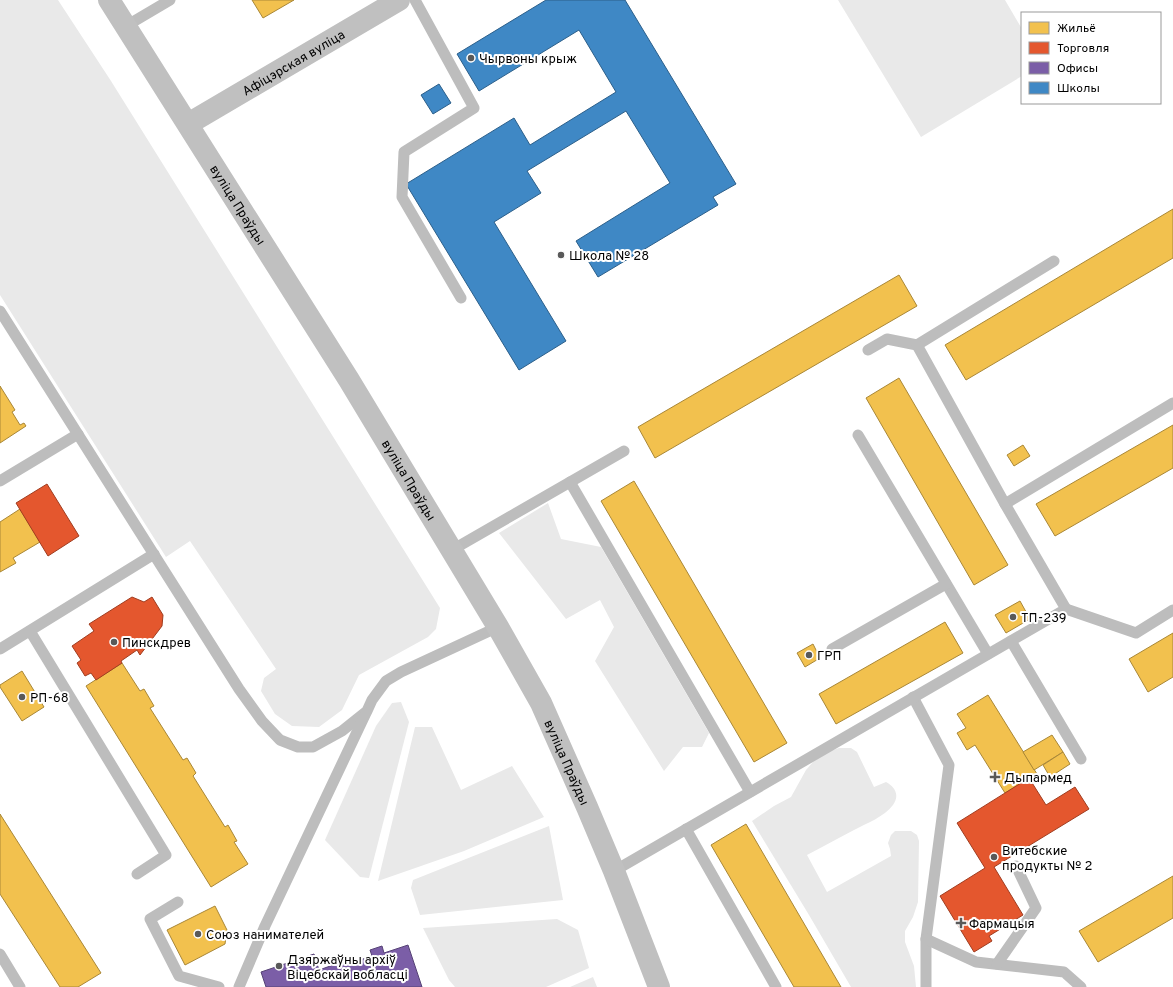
<svg xmlns="http://www.w3.org/2000/svg" width="1173" height="987" font-family="Overpass,sans-serif">
<style>
.green{fill:#e9e9e9}
.homes{fill:#f2c14e;stroke:#a98737}
.shops{fill:#e4572e;stroke:#a03d20}
.offices{fill:#7b5ea7;stroke:#564275}
.schools{fill:#3f88c5;stroke:#2c5f8a}
.lines{fill:none;stroke-linecap:round;stroke-linejoin:round}
.lane{stroke:#bdbdbd;stroke-width:11}
.secondary{stroke:#c0c0c0;stroke-width:22}
.poi-dot{fill:#595959;stroke:#fff;stroke-width:1.5}
.labels{text-anchor:middle;stroke-width:4;stroke-linejoin:round;paint-order:stroke}
.poi-label{font-size:13px;fill:#000;stroke:#fff;text-anchor:start}
.street-label{font-size:13px;fill:#000;stroke:#fff}
</style>
<rect width="100%" height="100%" fill="#fff"/>
<g class="green">
<polygon points="0,0 58,0 111,81 440,608 436,629 428,637 359,675 342,710 319,727 292,726 275,714 261,691 264,678 276,669 190,541 166,557 0,295"/>
<polygon points="838,0 1005,0 1022,29 1022,76 921,137"/>
<polygon points="548,503 561,539 601,547 709,733 702,747 683,747 664,771 595,661 614,627 600,600 566,619 499,533"/>
<polygon points="401,702 409,722 369,878 360,877 325,840 376,726 392,703"/>
<polygon points="415,727 432,727 461,790 512,766 544,817 464,851 378,881"/>
<path d="M839 748H851L857 752 874 787 886 782C895 787 900 795 893 805 884 817 867 823 854 830 838 838 823 847 807 855L827 892 891 856 890 849 888 843 891 835 895 831H911L917 835 919 841 918 902 913 917 905 931V942L914 966 916 987H851L809 915 752 821 774 806 791 797 806 770 813 762 827 752Z"/>
<polygon points="549,826 563,900 420,915 411,888 413,880"/>
<polygon points="557,919 578,930 589,968 546,987 455,987 449,980 423,928"/>
<polygon points="593,977 597,987 570,987"/>
</g>
<g class="homes">
<polygon points="252,0 294,0 263,18"/>
<polygon points="1173,209 1173,258 966,380 945,345"/>
<polygon points="899,275 917,306 655,458 638,427"/>
<polygon points="899,378 1008,565 974,585 866,398"/>
<polygon points="0,386 15,410 12,412 20,425 24,423 26,426 0,443"/>
<polygon points="1173,425 1173,468 1055,536 1036,504"/>
<polygon points="1023,445 1030,456 1014,466 1007,455"/>
<polygon points="634,481 787,743 754,762 601,501"/>
<polygon points="20,509 40,542 13,558 16,563 0,572 0,522"/>
<polygon points="1020,601 1030,619 1006,633 995,615"/>
<polygon points="945,622 963,653 836,724 819,694"/>
<polygon points="1173,633 1173,677 1148,692 1129,659"/>
<polygon points="813,644 820,658 805,667 797,653"/>
<polygon points="122,663 140,691 144,689 154,706 150,708 183,760 187,758 196,773 193,776 225,827 228,825 237,841 234,842 248,864 211,887 86,686"/>
<polygon points="22,671 44,707 22,721 0,687 0,685"/>
<polygon points="988,695 1037,774 1005,793 975,745 967,750 957,733 966,728 957,714"/>
<polygon points="1052,735 1063,752 1034,770 1023,752"/>
<polygon points="1063,752 1070,764 1050,777 1043,765"/>
<polygon points="0,814 101,973 78,987 60,987 0,894"/>
<polygon points="746,824 753,836 841,987 794,987 711,845"/>
<polygon points="1173,876 1173,918 1098,962 1079,931"/>
<polygon points="215,906 227,930 225,944 185,965 167,930"/>
</g>
<g class="shops">
<polygon points="47,484 79,536 48,556 16,503"/>
<polygon points="132,597 144,602 152,597 163,615 162,626 140,655 137,650 121,661 122,663 96,680 91,673 85,676 77,663 81,660 72,646 94,631 89,624"/>
<polygon points="1029,778 1046,805 1075,787 1089,809 994,867 1023,915 989,936 992,941 974,952 940,896 985,868 957,823"/>
</g>
<polygon class="offices" points="408,945 422,987 266,987 261,972 314,954 319,970 350,959 351,963 372,956 370,950 382,946 384,953"/>
<g class="schools">
<polygon points="546,0 625,0 736,184 713,197 718,205 598,277 576,241 670,183 626,111 527,171 541,193 494,222 566,341 519,370 406,184 514,118 530,145 616,92 579,30 479,91 457,54"/>
<polygon points="439,84 451,103 433,114 421,95"/>
</g>
<g class="lines">
<g class="lane">
<polyline points="415,0 474,108 404,152 402,197 461,298"/>
<polyline points="126,26 170,0"/>
<polyline points="0,311 239,689 262,721 280,740 298,747 313,747 342,731 367,711 372,700 386,681 401,672 498,627"/>
<polyline points="868,350 887,339 917,345 1054,261"/>
<polyline points="858,435 988,654"/>
<polyline points="0,481 78,434"/>
<polyline points="570,482 750,792"/>
<polyline points="1005,504 1173,403"/>
<polyline points="452,550 624,451"/>
<polyline points="1066,609 1136,633 1173,610"/>
<polyline points="30,631 166,855 137,874"/>
<polyline points="1011,641 1081,759"/>
<polyline points="0,649 154,554"/>
<polyline points="832,649 946,584"/>
<polyline points="913,697 949,765 926,939 926,987"/>
<polyline points="686,829 776,987"/>
<polyline points="614,871 1066,609 1005,504 917,345"/>
<polyline points="178,902 150,919 179,976 219,987"/>
<polyline points="926,939 976,962 1064,972 1081,987"/>
<polyline points="0,954 20,987"/>
<polyline points="997,964 1036,908 1016,866"/>
<polyline points="239,987 265,926 366,713"/>
</g>
<g class="secondary">
<path id="s1" d="M109 0 349 380 498 627 541 703 587 807 614 871 659 987"/>
<path id="s2" d="M188 124 399 0"/>
</g>
</g>
<g class="poi-dot">
<circle cx="471" cy="58" r="4"/>
<circle cx="561" cy="255" r="4"/>
<circle cx="1013" cy="617" r="4"/>
<circle cx="114" cy="642" r="4"/>
<circle cx="809" cy="655" r="4"/>
<circle cx="22" cy="697" r="4"/>
<path d="M993 771h4v4h4v4h-4v4h-4v-4h-4v-4h4z"/>
<circle cx="994" cy="857" r="4"/>
<path d="M959 917h4v4h4v4h-4v4h-4v-4h-4v-4h4z"/>
<circle cx="198" cy="934" r="4"/>
<circle cx="279" cy="966" r="4"/>
</g>
<g class="labels">
<g class="poi-label">
<text x="479" y="63">Чырвоны крыж</text>
<text x="569" y="260">Школа № 28</text>
<text x="1021" y="622">ТП-239</text>
<text x="122" y="647">Пинскдрев</text>
<text x="817" y="660">ГРП</text>
<text x="30" y="702">РП-68</text>
<text x="1004" y="782">Дыпармед</text>
<text x="1002" y="855">Витебские<tspan x="1002" dy="15">продукты № 2</tspan></text>
<text x="969" y="928">Фармацыя</text>
<text x="206" y="939">Союз нанимателей</text>
<text x="287" y="964">Дзяржаўны архіў<tspan x="287" dy="15">Віцебскай вобласці</tspan></text>
</g>
<g class="street-label">
<text dy="5" stroke="none"><textPath href="#s2" startOffset="122">Афіцэрская вуліца</textPath></text>
<text dy="5" stroke="none"><textPath href="#s1" startOffset="242">вуліца Праўды</textPath></text>
<text dy="5" stroke="none"><textPath href="#s1" startOffset="566">вуліца Праўды</textPath></text>
<text dy="5" stroke="none"><textPath href="#s1" startOffset="890">вуліца Праўды</textPath></text>
</g>
</g>
<rect x="1021" y="12" width="140" height="92" fill="#ffffff" stroke="#999999"/>
<rect x="1029" y="22" width="20" height="12" fill="#f2c14e" stroke="#999999"/>
<text x="1057" y="32" font-size="12" fill="#000000">Жильё</text>
<rect x="1029" y="42" width="20" height="12" fill="#e4572e" stroke="#999999"/>
<text x="1057" y="52" font-size="12" fill="#000000">Торговля</text>
<rect x="1029" y="62" width="20" height="12" fill="#7b5ea7" stroke="#999999"/>
<text x="1057" y="72" font-size="12" fill="#000000">Офисы</text>
<rect x="1029" y="82" width="20" height="12" fill="#3f88c5" stroke="#999999"/>
<text x="1057" y="92" font-size="12" fill="#000000">Школы</text>
</svg>
